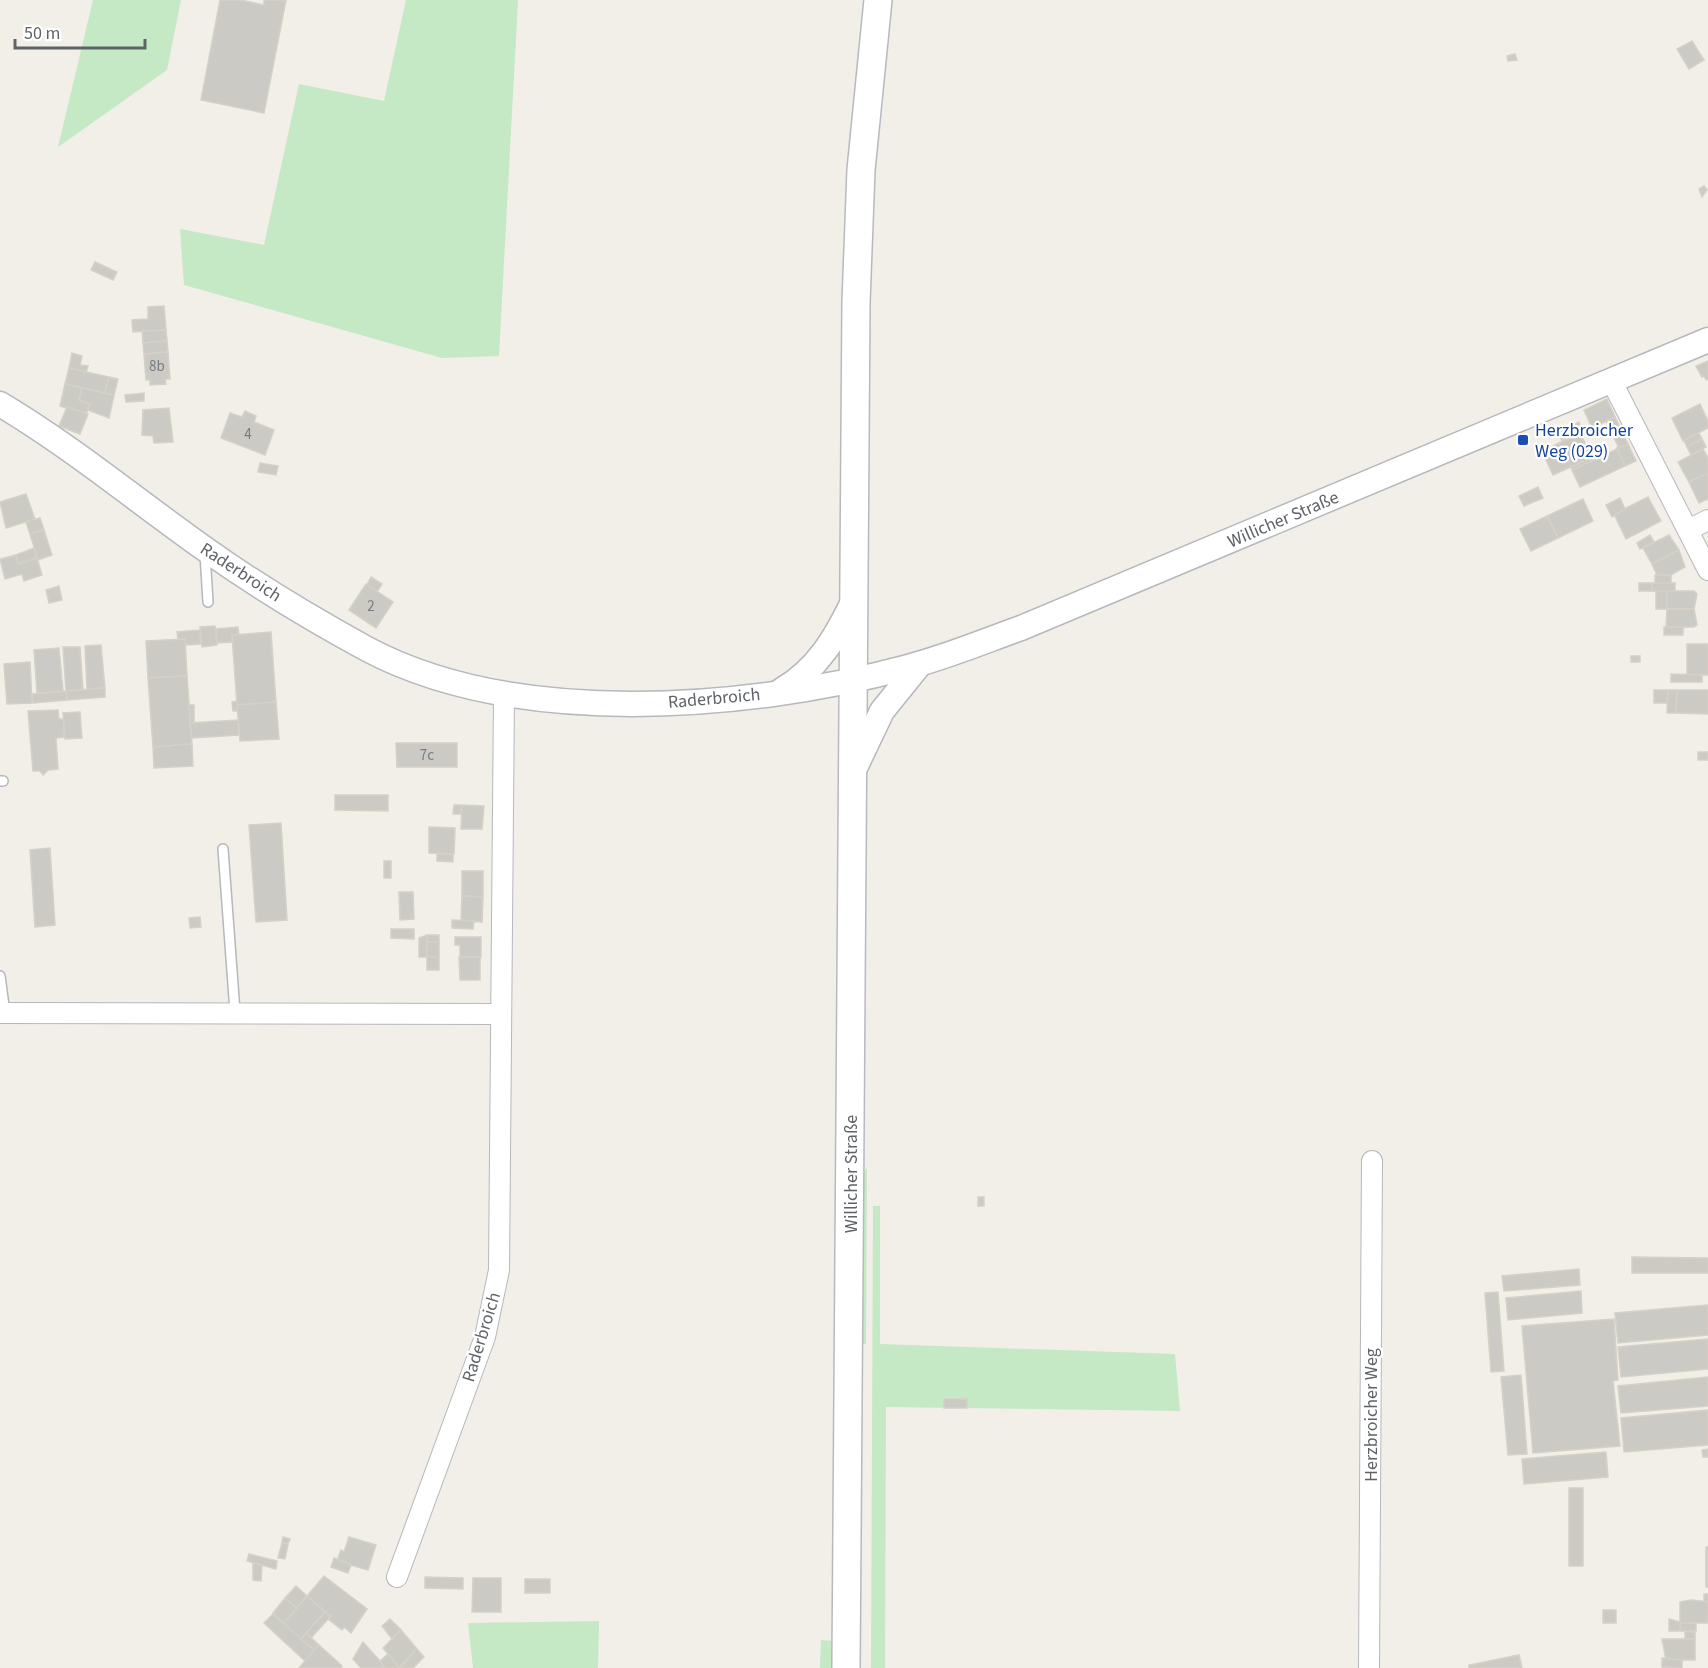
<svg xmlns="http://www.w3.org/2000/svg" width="1708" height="1668" font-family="'Source Sans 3',sans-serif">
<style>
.green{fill:#c5e8c5}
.building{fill:#cccac5;stroke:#d6d1c6;stroke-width:1.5}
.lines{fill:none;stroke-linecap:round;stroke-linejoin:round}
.service-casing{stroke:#b5b8bc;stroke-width:12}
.minor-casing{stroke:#b5b8bc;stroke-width:22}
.tertiary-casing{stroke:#b5b8bc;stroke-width:27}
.secondary-casing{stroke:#b6babf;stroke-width:30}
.service{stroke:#fff;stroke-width:9}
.minor{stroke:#fff;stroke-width:20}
.tertiary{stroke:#fff;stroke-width:24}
.secondary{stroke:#fff;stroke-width:27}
.transit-dot{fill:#1a4fb4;stroke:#fff;stroke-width:2}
.labels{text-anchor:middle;stroke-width:4.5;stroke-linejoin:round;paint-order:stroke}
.number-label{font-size:15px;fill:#7a7d7f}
.transit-label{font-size:18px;fill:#164399;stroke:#fff;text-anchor:start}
.street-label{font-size:18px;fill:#5f6368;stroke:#fff}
</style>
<rect width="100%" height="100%" fill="#f1efe8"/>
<g class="green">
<polygon points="93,0 181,0 167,70 58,147"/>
<polygon points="406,0 518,0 499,356 442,358 184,285 180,229 264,245 299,84 384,101"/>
<polygon points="867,1168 866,1344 860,1344 862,1174"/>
<polygon points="873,1206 880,1206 880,1344 1175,1354 1180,1411 886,1407 885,1668 871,1668"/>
<polygon points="599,1621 598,1668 473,1668 468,1623"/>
<polygon points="821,1640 834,1641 833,1668 820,1668"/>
</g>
<g class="building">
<polygon points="220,0 240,0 264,5 264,0 286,0 264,113 201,100"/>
<polygon points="1692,41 1704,60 1689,69 1677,49"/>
<polygon points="1515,54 1517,60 1508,61 1507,56"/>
<polygon points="1704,186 1707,190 1702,197 1699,189"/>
<polygon points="95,262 117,272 113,280 91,270"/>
<polygon points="164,306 166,330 133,332 132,320 148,319 148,307"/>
<polygon points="166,330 167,341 143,343 142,331"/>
<polygon points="167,341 168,352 144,354 143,343"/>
<polygon points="168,352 170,379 165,379 166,384 150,385 150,380 146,380 144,354"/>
<polygon points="72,353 82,356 80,365 88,366 86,372 69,368"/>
<polygon points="1708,361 1708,379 1706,380 1704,376 1702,377 1696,366"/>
<polygon points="69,368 109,377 105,393 65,384"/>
<polygon points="109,377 118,379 114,395 105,393"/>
<polygon points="65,384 82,388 79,400 90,404 86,414 60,406"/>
<polygon points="82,388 114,395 109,418 88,410 90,404 79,400"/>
<polygon points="144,393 144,401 126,402 125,395"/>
<polygon points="1607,399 1615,417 1592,428 1584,410"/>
<polygon points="1700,404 1708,421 1708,428 1683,441 1672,418"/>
<polygon points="67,407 88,414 80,434 59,426"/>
<polygon points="169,408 173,442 154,443 153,436 142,435 143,410"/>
<polygon points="245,411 256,416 254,422 274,430 265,455 221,438 230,413 242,417"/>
<polygon points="1615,417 1628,444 1616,450 1618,446 1606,421"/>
<polygon points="1579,422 1584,432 1577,434 1573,425"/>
<polygon points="1573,425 1577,434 1562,441 1558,432"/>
<polygon points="1580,433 1592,457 1571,467 1559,443"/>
<polygon points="1699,433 1702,439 1687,447 1684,440"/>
<polygon points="1702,439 1706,447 1691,455 1687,447"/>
<polygon points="1559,443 1571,467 1553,475 1542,451"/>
<polygon points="1628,444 1636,461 1625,466 1617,449"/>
<polygon points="1617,449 1625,466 1580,487 1572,470"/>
<polygon points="1703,449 1708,458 1708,473 1689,482 1678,462"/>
<polygon points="1592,457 1593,460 1572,470 1571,467"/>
<polygon points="260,463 278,466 276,475 258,472"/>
<polygon points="1708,473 1708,499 1699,503 1689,482"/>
<polygon points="1538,487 1543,498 1524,506 1519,496"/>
<polygon points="26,494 35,519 6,528 0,502"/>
<polygon points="1648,497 1661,521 1626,539 1614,514"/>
<polygon points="1620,498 1625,509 1612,517 1606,505"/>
<polygon points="1583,499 1593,521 1558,538 1547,516"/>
<polygon points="1547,516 1558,538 1531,551 1520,529"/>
<polygon points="40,518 44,530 30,534 26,522"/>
<polygon points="44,530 52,555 38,560 30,534"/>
<polygon points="1650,535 1654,542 1640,549 1637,543"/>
<polygon points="1669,535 1679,550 1652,564 1643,548"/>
<polygon points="34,548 37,558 18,564 16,555"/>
<polygon points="1679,550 1685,567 1671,575 1657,575 1652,564"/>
<polygon points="16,555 18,564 37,558 42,575 24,581 22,574 5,579 0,559"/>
<rect x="1655" y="575" width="16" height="8"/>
<polygon points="371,577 382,584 377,592 367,585"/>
<rect x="1639" y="583" width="13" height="8"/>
<rect x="1652" y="583" width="23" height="8"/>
<polygon points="366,584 393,602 376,628 349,610"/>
<polygon points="59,586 62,600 49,603 46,590"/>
<polygon points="1652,591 1667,591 1667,609 1656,609 1656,591"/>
<polygon points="1667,591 1694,591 1697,594 1694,609 1667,609"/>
<polygon points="1667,609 1694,609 1697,625 1694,627 1666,627"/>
<polygon points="215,626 217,645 202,647 200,627"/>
<polygon points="238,627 239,635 232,635 233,642 217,643 216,629"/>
<rect x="1664" y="627" width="19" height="8"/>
<polygon points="200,630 201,644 186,645 185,639 178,639 177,632"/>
<polygon points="271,632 276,702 237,705 232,635"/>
<polygon points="185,639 187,676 148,678 146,641"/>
<rect x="1687" y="644" width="21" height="31"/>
<polygon points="101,645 105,688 87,690 85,646"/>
<polygon points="63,647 80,647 83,690 66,691"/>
<polygon points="59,648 63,691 37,693 34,650"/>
<rect x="1631" y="656" width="9" height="6"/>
<polygon points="30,662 32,703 7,704 4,664"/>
<polygon points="1671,674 1702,675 1702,682 1671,682"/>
<polygon points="187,676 192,744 153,747 148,678"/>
<polygon points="105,688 105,697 67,700 66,691"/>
<polygon points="1654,690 1668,690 1667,703 1654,703"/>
<polygon points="1668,690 1677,690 1676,713 1667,713"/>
<polygon points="1677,690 1708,690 1708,714 1676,713"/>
<polygon points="66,691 67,700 33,703 32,694"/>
<polygon points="237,701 238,711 233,711 232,702"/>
<polygon points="276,702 279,739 240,741 237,705"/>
<polygon points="189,705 194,705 194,714 190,714"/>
<polygon points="58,710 59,719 64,719 64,737 56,738 58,769 48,770 43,775 40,771 33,771 28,711"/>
<polygon points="80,712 82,738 65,739 63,713"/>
<polygon points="194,713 194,723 190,723 190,714"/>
<polygon points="238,720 239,735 192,738 190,723"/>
<polygon points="396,743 457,743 457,767 397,767"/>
<polygon points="192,744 193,766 154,768 153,747"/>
<rect x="1698" y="752" width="10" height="8"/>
<polygon points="335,795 388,795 388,811 335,810"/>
<polygon points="454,805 462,805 461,814 453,814"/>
<polygon points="462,805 484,806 482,829 461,829"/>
<polygon points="281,823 287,920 256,922 249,825"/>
<polygon points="429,827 455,828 454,854 429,853"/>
<polygon points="50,848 55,925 35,927 30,850"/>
<polygon points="437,854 453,854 453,862 437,861"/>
<rect x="384" y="861" width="7" height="17"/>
<polygon points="462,871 483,871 483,897 462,896"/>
<polygon points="399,892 413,892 414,919 400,920"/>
<polygon points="462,896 483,897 482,922 461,921"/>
<polygon points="200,917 201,927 190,928 189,918"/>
<polygon points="452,920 474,921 473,929 452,928"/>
<polygon points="391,929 414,929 414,939 391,938"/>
<rect x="427" y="935" width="12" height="7"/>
<polygon points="427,935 427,957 419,957 419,938"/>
<polygon points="455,937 481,937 481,957 460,957 460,945 455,945"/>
<rect x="427" y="942" width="12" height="15"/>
<rect x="427" y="957" width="12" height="13"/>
<polygon points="459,957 480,957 480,980 460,980"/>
<rect x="978" y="1197" width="6" height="9"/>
<polygon points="1632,1257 1708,1258 1708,1273 1632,1273"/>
<polygon points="1579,1269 1580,1285 1504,1291 1502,1276"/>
<polygon points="1581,1291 1582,1313 1508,1320 1506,1298"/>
<polygon points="1498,1292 1504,1371 1491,1372 1485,1293"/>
<polygon points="1708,1305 1708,1335 1618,1343 1615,1313"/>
<polygon points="1614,1319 1618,1380 1613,1381 1620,1446 1533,1453 1522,1326"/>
<polygon points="1708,1339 1708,1369 1621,1377 1618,1347"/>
<polygon points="1521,1375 1527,1454 1508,1455 1501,1377"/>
<polygon points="1708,1377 1708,1406 1621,1413 1618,1386"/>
<rect x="944" y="1399" width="23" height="9"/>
<polygon points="1708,1410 1708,1445 1624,1452 1621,1418"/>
<polygon points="1708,1449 1708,1457 1703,1457 1702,1450"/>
<polygon points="1606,1452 1608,1477 1524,1484 1522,1459"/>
<rect x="1569" y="1488" width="14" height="78"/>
<polygon points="283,1537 290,1539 288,1544 282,1543"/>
<polygon points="349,1537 376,1545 368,1570 337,1561 341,1550 344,1552"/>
<polygon points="282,1543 288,1544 285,1559 278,1558"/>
<rect x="1706" y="1547" width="2" height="40"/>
<polygon points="249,1554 277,1561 276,1569 247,1561"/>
<polygon points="334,1558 351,1565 348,1573 331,1567"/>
<polygon points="253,1563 262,1565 261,1581 253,1580"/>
<polygon points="324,1576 367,1609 351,1633 344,1627 342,1630 328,1619 331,1616 307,1596"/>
<polygon points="425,1577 463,1578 463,1589 425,1588"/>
<polygon points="473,1578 501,1578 501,1612 472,1612"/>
<rect x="525" y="1579" width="25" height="14"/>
<polygon points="296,1586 307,1596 297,1608 285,1598"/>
<rect x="1704" y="1594" width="4" height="8"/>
<polygon points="307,1596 325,1612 301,1639 284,1623"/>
<polygon points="285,1598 297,1608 284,1623 273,1613"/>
<polygon points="1691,1600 1708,1602 1708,1623 1680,1623 1680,1602"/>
<rect x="1603" y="1610" width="13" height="13"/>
<polygon points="325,1612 331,1616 311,1638 306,1633"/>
<polygon points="273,1614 315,1651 305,1661 264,1623"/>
<polygon points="390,1619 401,1630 392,1639 382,1626"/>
<polygon points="1669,1619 1680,1622 1680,1631 1669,1631"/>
<polygon points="1681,1623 1696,1623 1696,1631 1680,1631"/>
<polygon points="401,1630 417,1649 399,1667 383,1648"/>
<rect x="1685" y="1632" width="10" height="7"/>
<polygon points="306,1633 319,1645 315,1651 301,1639"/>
<polygon points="1662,1639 1695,1639 1695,1660 1666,1660"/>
<polygon points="363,1642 380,1661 385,1668 361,1668 353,1659"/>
<polygon points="319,1645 342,1666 341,1668 299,1668"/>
<polygon points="417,1649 424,1657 413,1668 400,1668"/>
<polygon points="388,1654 399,1667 398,1668 385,1668 380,1661"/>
<polygon points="1519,1655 1522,1668 1469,1668 1469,1665"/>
<polygon points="1662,1658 1682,1660 1682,1668 1662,1667"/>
</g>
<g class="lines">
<g class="service-casing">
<g id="service">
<polyline points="205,554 208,602"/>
<polyline points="0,781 3,781"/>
<polyline points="223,849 235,1012"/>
<polyline points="0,976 5,1013"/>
</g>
</g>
<g class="minor-casing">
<g id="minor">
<polyline points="1612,382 1708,570"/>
<polyline points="1688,530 1708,520"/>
<polyline points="0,1013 501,1014"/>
<polyline points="397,1577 485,1337 499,1270 504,695"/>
<polyline points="1369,1668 1372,1161"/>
</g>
</g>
<g class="tertiary-casing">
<g id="tertiary">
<path d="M0 404C72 447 137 501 205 549 257 586 312 619 367 649 516 728 746 710 904 668 944 658 982 642 1021 628L1708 340"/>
<path d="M782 690C818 669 836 637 854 600"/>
<polyline points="853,772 882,711 920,664"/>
</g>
</g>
<g class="secondary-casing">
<polyline id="secondary" points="846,1668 856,302 861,170 878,0"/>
</g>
<use href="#service" class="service"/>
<use href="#minor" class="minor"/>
<use href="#tertiary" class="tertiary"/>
<use href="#secondary" class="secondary"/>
</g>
<rect class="transit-dot" x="1517" y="434" width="12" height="12" rx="3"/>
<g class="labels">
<g class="number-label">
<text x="157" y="371">8b</text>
<text x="248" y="439">4</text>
<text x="371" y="611">2</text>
<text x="427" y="760">7c</text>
</g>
<g class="transit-label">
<text x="1535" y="436">Herzbroicher<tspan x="1535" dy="21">Weg (029)</tspan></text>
</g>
<g class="street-label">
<text transform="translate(1283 519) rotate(-23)" y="6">Willicher Straße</text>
<text transform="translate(241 572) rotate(33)" y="6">Raderbroich</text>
<text transform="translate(714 698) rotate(-5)" y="6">Raderbroich</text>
<text transform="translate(851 1174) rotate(-90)" y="6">Willicher Straße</text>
<text transform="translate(481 1337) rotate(-73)" y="6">Raderbroich</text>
<text transform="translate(1371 1415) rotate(-90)" y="6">Herzbroicher Weg</text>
</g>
</g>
<path d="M15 39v9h130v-9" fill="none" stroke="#5f6368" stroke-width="3"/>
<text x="24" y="39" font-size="18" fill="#5f6368" stroke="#ffffff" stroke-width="4.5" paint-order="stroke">50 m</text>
</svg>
